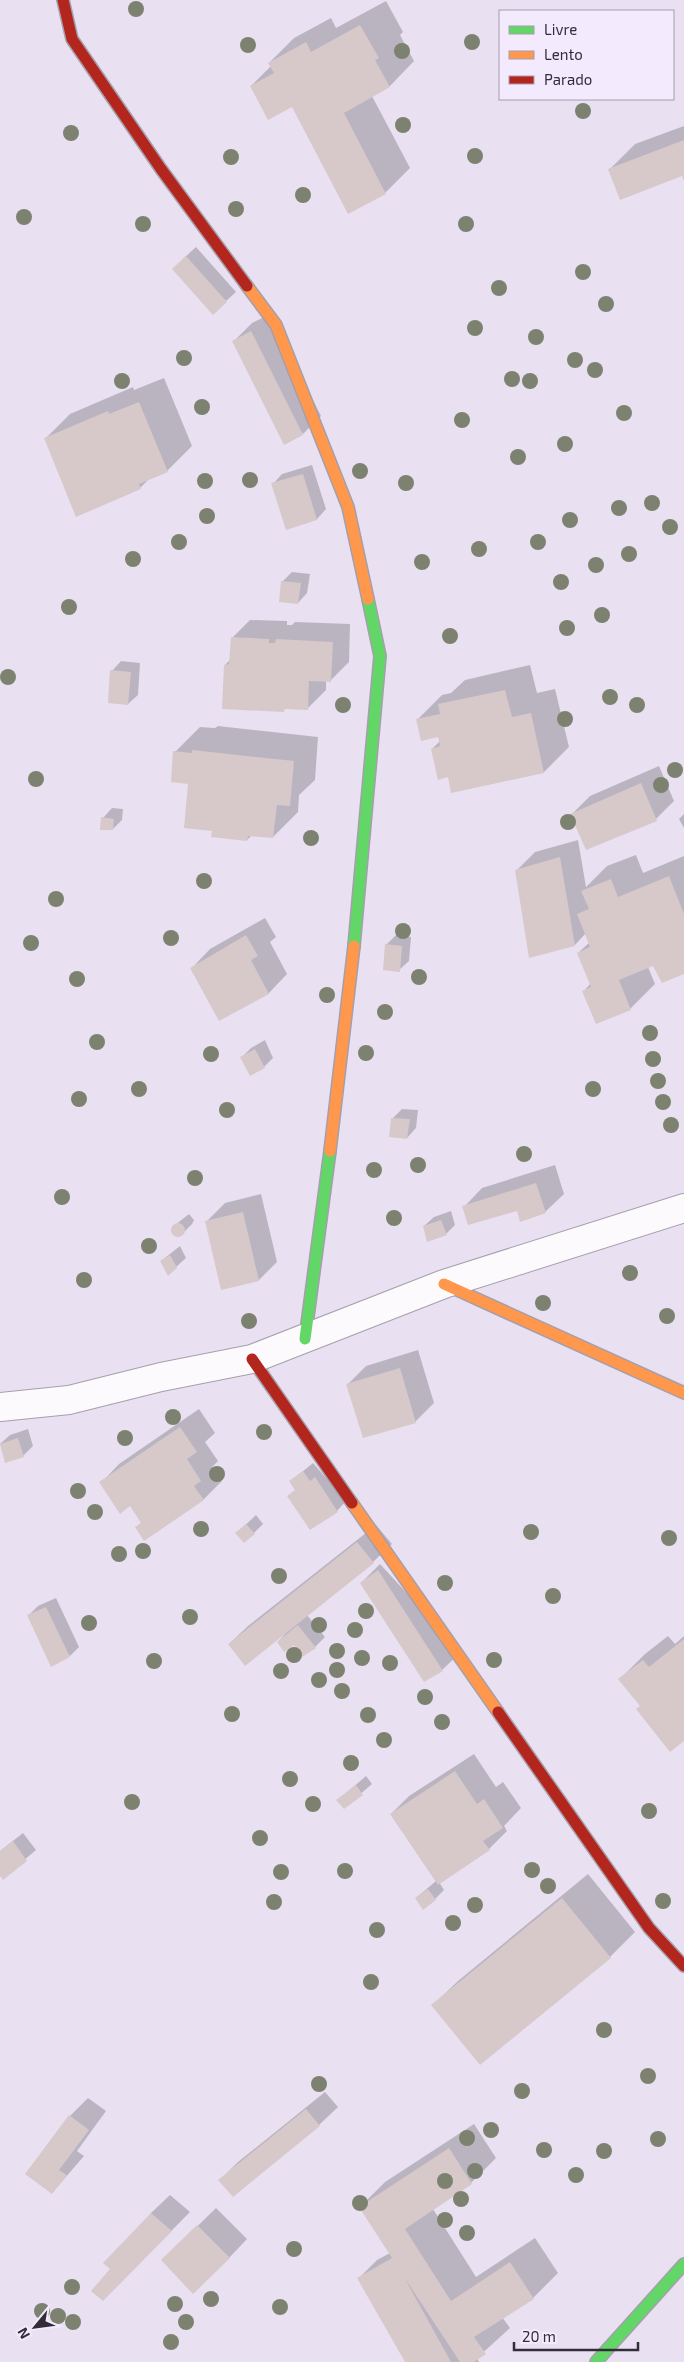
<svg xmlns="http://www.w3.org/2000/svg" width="684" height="2362" font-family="'Exo 2',sans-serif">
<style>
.shadow{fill:#0003}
.building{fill:#d7c8c9}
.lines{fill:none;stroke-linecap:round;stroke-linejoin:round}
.street-casing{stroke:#a59fac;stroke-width:30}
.fast-casing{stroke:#a59fac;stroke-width:14}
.slow-casing{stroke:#a59fac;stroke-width:14}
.jam-casing{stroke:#a59fac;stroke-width:14}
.street{stroke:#fcfafd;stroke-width:28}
.fast{stroke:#63d668;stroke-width:11}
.slow{stroke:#ff974d;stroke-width:11}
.jam{stroke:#b3261e;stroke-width:11}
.tree{fill:#7d816f}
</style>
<rect width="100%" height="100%" fill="#e9e1f2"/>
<g class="shadow">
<polygon points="386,1 403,32 400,35 414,61 390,86 372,96 410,168 385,193 292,105 251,86 271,66 269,63 294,38 331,18 336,28"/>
<polygon points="684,126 684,177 683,175 610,169 635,144"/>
<polygon points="196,247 236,292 226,301 183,259"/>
<polygon points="270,314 321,416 303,434 234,341 252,323"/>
<polygon points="164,378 192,446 167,471 150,478 140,488 45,439 70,414 133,387 134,390"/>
<polygon points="312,465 326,509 317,519 287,528 273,484 282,474"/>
<polygon points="292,572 310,574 307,593 298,603 282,582"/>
<polygon points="250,620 287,621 287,625 292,625 295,622 350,624 349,662 331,680 326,680 326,690 307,709 286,708 283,711 225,665 231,659 232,638"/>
<polygon points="121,661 140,663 138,695 128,704 112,671"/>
<polygon points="530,665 537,693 555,689 569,747 544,772 449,776 432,749 440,741 439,735 417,720 442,695 451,693 465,680"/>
<polygon points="218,726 318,737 315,780 299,795 298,812 273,837 252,835 247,840 214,830 190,783 175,752 200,727 215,728"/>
<polygon points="659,766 674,801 656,819 572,814 590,796"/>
<polygon points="112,808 123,809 122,820 113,829 103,818"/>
<polygon points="684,814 684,828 679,819"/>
<polygon points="578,840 586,887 607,866 636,855 643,873 684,856 684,973 654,965 648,967 655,984 630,1009 584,991 591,983 578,953 590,942 586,933 575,945 517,870 535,852"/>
<polygon points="265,918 276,937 270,942 287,974 269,993 219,1019 192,968 210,949"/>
<polygon points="396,935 411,937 409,961 399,970 386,945"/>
<polygon points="265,1040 273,1058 264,1067 241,1058 251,1048"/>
<polygon points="402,1109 418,1110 416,1128 407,1138 393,1118"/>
<polygon points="555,1165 564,1194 545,1212 464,1207 482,1188"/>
<polygon points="261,1194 277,1262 259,1280 207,1221 225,1203"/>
<polygon points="451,1211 455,1225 446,1234 424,1226 434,1217"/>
<polygon points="189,1214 194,1220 192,1224 182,1234 174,1234 175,1225"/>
<polygon points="180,1246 186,1258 176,1267 161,1261"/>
<polygon points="418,1350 434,1403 415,1422 348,1384 366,1366"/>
<polygon points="199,1409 215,1433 205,1442 218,1461 212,1467 222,1481 204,1499 145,1539 137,1527 142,1522 130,1505 101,1483 119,1464"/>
<polygon points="28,1429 33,1446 23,1456 0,1444 10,1435"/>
<polygon points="313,1463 346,1501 337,1511 296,1489 291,1481"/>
<polygon points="256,1515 263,1524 254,1533 237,1533"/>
<polygon points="376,1525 392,1544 373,1562 307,1615 325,1637 315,1647 302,1655 295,1643 278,1642 290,1628 229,1644 248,1626"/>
<polygon points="380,1564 461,1652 442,1670 361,1583"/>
<polygon points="56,1598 79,1647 70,1656 28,1616 38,1606"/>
<polygon points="668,1636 675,1644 684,1636 684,1739 641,1705 620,1679 645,1654"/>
<polygon points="474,1754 496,1787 503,1782 521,1808 504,1826 507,1831 489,1849 439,1882 444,1890 435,1899 416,1898 436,1881 391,1814 409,1796"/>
<polygon points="366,1776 372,1784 344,1808 338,1800"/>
<polygon points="23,1833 36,1850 3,1878 0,1874 0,1851"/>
<polygon points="588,1874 635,1932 610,1957 433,2005 458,1981"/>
<polygon points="325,2092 338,2107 319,2125 220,2180 238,2162"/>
<polygon points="88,2098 106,2111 77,2151 84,2156 52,2193 70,2116"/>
<polygon points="474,2124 496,2158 471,2183 433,2209 476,2277 535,2238 558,2273 533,2298 502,2317 510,2328 477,2358 479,2362 406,2362 359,2278 377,2260 390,2253 360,2207 385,2182"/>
<polygon points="170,2195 190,2212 103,2300 112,2269 151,2213"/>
<polygon points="216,2208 247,2239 229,2258 163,2260"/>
</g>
<g class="building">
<polygon points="360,25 379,58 375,60 390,87 344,113 386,194 348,214 292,107 268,120 250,86 274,73 268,63 306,42 311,52"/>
<polygon points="684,140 684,181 682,176 620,200 608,169"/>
<polygon points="186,256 227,302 213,315 172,269"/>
<polygon points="251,331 303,435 284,445 232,341"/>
<polygon points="139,402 168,472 139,484 141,489 76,517 44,438 108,411 109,414"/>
<polygon points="303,474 317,520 286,530 271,483"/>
<polygon points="281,581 301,583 298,604 279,602"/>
<polygon points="231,637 269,639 269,643 275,643 276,639 333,642 331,682 309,681 308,710 284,709 284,712 222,709 224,665 229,664"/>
<polygon points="110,670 131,672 128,705 108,703"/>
<polygon points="505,690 512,717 531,713 544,773 451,793 448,777 438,780 431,749 440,746 438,737 421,741 416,719 440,714 438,704"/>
<polygon points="192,750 294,761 290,806 277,805 273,838 248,836 247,841 211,837 212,831 184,828 188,784 171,782 173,751 192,753"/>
<polygon points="641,783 657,821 586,850 570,814"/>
<polygon points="101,817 114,819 113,830 100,830"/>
<polygon points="560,857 575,946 529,958 515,870"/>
<polygon points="669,876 684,914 684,974 662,983 653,966 619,980 631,1010 596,1024 582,991 591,987 577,953 590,947 577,914 589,909 581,891 611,879 618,897"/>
<polygon points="246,935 258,956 251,960 269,994 219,1021 190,968"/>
<polygon points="385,944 402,946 400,972 383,970"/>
<polygon points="255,1049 265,1068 250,1076 240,1057"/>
<polygon points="391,1118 410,1119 407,1139 389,1137"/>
<polygon points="536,1183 546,1213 520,1222 517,1211 468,1225 462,1206"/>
<polygon points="243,1212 259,1281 221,1290 205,1221"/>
<polygon points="441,1220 447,1235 427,1242 423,1226"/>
<circle cx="178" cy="1230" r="7"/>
<polygon points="170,1255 177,1268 168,1276 160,1261"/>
<polygon points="400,1368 416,1423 363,1438 346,1384"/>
<polygon points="180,1427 197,1452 187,1459 201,1481 194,1486 204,1500 144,1541 135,1527 141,1523 130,1506 120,1514 99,1482"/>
<polygon points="18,1438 24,1457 5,1463 0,1444"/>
<polygon points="303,1471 310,1481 315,1477 338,1512 310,1530 287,1496 295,1490 289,1481"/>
<polygon points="246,1524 255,1534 244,1543 235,1533"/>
<polygon points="357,1542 374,1563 245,1666 228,1644"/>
<polygon points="378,1570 443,1671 424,1682 360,1583"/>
<polygon points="46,1607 70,1657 51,1667 27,1615"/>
<polygon points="298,1625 316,1648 302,1657 294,1645 284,1652 277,1642"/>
<polygon points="684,1639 684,1741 670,1752 636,1709 640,1706 618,1679 643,1660 649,1667"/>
<polygon points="455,1771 477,1804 484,1799 503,1828 483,1841 490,1850 438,1885 390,1814"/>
<polygon points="356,1785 363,1795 344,1809 336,1800"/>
<polygon points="13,1841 27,1861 3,1880 0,1876 0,1851"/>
<polygon points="428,1889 436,1900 423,1910 415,1898"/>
<polygon points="562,1898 611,1958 480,2065 431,2005"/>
<polygon points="306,2109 320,2126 233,2197 218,2180"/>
<polygon points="69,2115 89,2130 59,2170 67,2175 52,2194 25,2174"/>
<polygon points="449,2148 472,2184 405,2229 451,2301 510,2262 534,2299 474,2337 486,2354 474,2362 460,2362 404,2277 451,2362 405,2362 357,2278 392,2258 359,2207"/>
<polygon points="151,2213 172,2231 103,2301 91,2291 110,2269 103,2263"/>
<polygon points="197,2225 230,2258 193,2294 161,2260"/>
</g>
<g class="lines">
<g class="street-casing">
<polyline id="street" points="0,1407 69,1400 161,1377 252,1359 444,1284 684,1208"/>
</g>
<g class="fast-casing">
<g id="fast">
<polyline points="354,946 380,656 368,599"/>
<polyline points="305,1339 330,1151"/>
<polyline points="596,2362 684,2264"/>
</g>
</g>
<g class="slow-casing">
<g id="slow">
<polyline points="247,286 276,325 348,507 368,599"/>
<polyline points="330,1151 354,946"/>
<polyline points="444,1284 684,1393"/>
<polyline points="352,1503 498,1712"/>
</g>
</g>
<g class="jam-casing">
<g id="jam">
<polyline points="63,0 72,39 161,169 247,286"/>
<polyline points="252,1359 352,1503"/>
<polyline points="498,1712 649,1928 684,1966"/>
</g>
</g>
<use href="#street" class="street"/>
<use href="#fast" class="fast"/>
<use href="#slow" class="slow"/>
<use href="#jam" class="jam"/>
</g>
<g class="tree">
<circle cx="136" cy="9" r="8"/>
<circle cx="472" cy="42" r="8"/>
<circle cx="248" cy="45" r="8"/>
<circle cx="402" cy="51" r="8"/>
<circle cx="583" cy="111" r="8"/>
<circle cx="403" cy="125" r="8"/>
<circle cx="71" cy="133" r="8"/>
<circle cx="475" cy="156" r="8"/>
<circle cx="231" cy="157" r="8"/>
<circle cx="303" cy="195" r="8"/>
<circle cx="236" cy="209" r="8"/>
<circle cx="24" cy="217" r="8"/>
<circle cx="143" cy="224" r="8"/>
<circle cx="466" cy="224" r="8"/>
<circle cx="583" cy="272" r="8"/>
<circle cx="499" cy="288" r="8"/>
<circle cx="606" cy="304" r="8"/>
<circle cx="475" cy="328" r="8"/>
<circle cx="536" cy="337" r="8"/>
<circle cx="184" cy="358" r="8"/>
<circle cx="575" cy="360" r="8"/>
<circle cx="595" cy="370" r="8"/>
<circle cx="512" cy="379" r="8"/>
<circle cx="122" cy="381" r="8"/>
<circle cx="530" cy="381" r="8"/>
<circle cx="202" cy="407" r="8"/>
<circle cx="624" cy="413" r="8"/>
<circle cx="462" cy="420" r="8"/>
<circle cx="565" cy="444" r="8"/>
<circle cx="518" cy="457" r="8"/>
<circle cx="360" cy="471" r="8"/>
<circle cx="250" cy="480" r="8"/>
<circle cx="205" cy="481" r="8"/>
<circle cx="406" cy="483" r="8"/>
<circle cx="652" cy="503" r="8"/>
<circle cx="619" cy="508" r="8"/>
<circle cx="207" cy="516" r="8"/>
<circle cx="570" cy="520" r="8"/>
<circle cx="670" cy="527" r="8"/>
<circle cx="179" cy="542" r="8"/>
<circle cx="538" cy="542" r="8"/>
<circle cx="479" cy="549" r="8"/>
<circle cx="629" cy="554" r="8"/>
<circle cx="133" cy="559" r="8"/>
<circle cx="422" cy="562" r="8"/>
<circle cx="596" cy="565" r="8"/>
<circle cx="561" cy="582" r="8"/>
<circle cx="69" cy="607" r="8"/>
<circle cx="602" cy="615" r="8"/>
<circle cx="567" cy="628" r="8"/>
<circle cx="450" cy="636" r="8"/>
<circle cx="8" cy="677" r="8"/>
<circle cx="610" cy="697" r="8"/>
<circle cx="343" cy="705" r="8"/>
<circle cx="637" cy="705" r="8"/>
<circle cx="565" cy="719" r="8"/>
<circle cx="675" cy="770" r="8"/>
<circle cx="36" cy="779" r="8"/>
<circle cx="661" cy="785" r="8"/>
<circle cx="568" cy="822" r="8"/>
<circle cx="311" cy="838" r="8"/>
<circle cx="204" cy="881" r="8"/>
<circle cx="56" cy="899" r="8"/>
<circle cx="403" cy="931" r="8"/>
<circle cx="171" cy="938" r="8"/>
<circle cx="31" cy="943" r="8"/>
<circle cx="419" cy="977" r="8"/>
<circle cx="77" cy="979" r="8"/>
<circle cx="327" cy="995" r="8"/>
<circle cx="385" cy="1012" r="8"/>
<circle cx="650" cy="1033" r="8"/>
<circle cx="97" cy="1042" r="8"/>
<circle cx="366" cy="1053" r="8"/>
<circle cx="211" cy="1054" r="8"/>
<circle cx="653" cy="1059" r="8"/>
<circle cx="658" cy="1081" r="8"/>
<circle cx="139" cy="1089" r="8"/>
<circle cx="593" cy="1089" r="8"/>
<circle cx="79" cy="1099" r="8"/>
<circle cx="663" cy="1102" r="8"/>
<circle cx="227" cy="1110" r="8"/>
<circle cx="671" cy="1125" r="8"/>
<circle cx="524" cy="1154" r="8"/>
<circle cx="418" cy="1165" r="8"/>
<circle cx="374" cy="1170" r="8"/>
<circle cx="195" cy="1178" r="8"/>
<circle cx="62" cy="1197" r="8"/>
<circle cx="394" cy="1218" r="8"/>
<circle cx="149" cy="1246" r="8"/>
<circle cx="630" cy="1273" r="8"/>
<circle cx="84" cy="1280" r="8"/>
<circle cx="543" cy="1303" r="8"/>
<circle cx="667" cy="1316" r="8"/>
<circle cx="249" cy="1321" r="8"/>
<circle cx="173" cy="1417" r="8"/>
<circle cx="264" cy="1432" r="8"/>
<circle cx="125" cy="1438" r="8"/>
<circle cx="217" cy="1474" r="8"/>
<circle cx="78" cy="1491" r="8"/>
<circle cx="95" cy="1512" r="8"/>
<circle cx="201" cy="1529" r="8"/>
<circle cx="531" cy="1532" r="8"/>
<circle cx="669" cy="1538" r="8"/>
<circle cx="143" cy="1551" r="8"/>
<circle cx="119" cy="1554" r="8"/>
<circle cx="279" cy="1576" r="8"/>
<circle cx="445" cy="1583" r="8"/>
<circle cx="553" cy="1596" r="8"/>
<circle cx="366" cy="1611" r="8"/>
<circle cx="190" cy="1617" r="8"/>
<circle cx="89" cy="1623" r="8"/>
<circle cx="319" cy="1625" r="8"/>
<circle cx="355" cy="1630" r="8"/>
<circle cx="337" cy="1651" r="8"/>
<circle cx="294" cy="1655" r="8"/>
<circle cx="362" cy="1658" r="8"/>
<circle cx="494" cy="1660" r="8"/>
<circle cx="154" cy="1661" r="8"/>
<circle cx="390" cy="1663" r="8"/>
<circle cx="337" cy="1670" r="8"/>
<circle cx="281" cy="1671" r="8"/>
<circle cx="319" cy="1680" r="8"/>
<circle cx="342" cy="1691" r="8"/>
<circle cx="425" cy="1697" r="8"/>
<circle cx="232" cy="1714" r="8"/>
<circle cx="368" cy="1715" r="8"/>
<circle cx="442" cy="1722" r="8"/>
<circle cx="384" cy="1740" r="8"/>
<circle cx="351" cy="1763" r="8"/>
<circle cx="290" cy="1779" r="8"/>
<circle cx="132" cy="1802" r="8"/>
<circle cx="313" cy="1804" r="8"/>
<circle cx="649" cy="1811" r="8"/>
<circle cx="260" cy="1838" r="8"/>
<circle cx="532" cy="1870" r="8"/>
<circle cx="345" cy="1871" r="8"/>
<circle cx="281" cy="1872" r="8"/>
<circle cx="548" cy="1886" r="8"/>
<circle cx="663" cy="1901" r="8"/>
<circle cx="274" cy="1902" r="8"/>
<circle cx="475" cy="1905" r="8"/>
<circle cx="453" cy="1923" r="8"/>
<circle cx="377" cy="1930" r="8"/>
<circle cx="371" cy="1982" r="8"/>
<circle cx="604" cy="2030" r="8"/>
<circle cx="648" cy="2076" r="8"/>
<circle cx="319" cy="2084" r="8"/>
<circle cx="522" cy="2091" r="8"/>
<circle cx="491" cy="2130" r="8"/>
<circle cx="467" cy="2138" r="8"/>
<circle cx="658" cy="2139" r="8"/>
<circle cx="544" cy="2150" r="8"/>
<circle cx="604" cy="2151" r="8"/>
<circle cx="475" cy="2171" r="8"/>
<circle cx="576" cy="2175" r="8"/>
<circle cx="445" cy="2181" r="8"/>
<circle cx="461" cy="2199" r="8"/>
<circle cx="360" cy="2203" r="8"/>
<circle cx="445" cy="2220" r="8"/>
<circle cx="467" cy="2233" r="8"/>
<circle cx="294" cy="2249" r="8"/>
<circle cx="72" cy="2287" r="8"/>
<circle cx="211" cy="2299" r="8"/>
<circle cx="175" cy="2304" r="8"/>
<circle cx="280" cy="2307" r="8"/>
<circle cx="42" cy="2311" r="8"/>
<circle cx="58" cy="2316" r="8"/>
<circle cx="73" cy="2322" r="8"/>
<circle cx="186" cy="2322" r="8"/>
<circle cx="171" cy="2342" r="8"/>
</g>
<rect x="499" y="10" width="175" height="90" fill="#f3eafd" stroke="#a69eaf"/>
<rect x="509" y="26" width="25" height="8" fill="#63d668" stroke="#a69eaf"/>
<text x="544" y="35" font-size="15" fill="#332d39">Livre</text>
<rect x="509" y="51" width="25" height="8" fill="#ff974d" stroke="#a69eaf"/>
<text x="544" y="60" font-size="15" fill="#332d39">Lento</text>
<rect x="509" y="76" width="25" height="8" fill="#b3261e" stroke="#a69eaf"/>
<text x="544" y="85" font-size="15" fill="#332d39">Parado</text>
<g transform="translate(35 2327) rotate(241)" stroke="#f3eafd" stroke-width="4" paint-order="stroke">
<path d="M0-4L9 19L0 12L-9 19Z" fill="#332d39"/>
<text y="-8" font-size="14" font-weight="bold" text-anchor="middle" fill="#332d39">N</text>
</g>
<path d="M514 2342v8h124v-8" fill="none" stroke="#332d39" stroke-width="2.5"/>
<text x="522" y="2342" font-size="15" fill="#332d39" stroke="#f3eafd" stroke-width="4" paint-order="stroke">20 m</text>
</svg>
